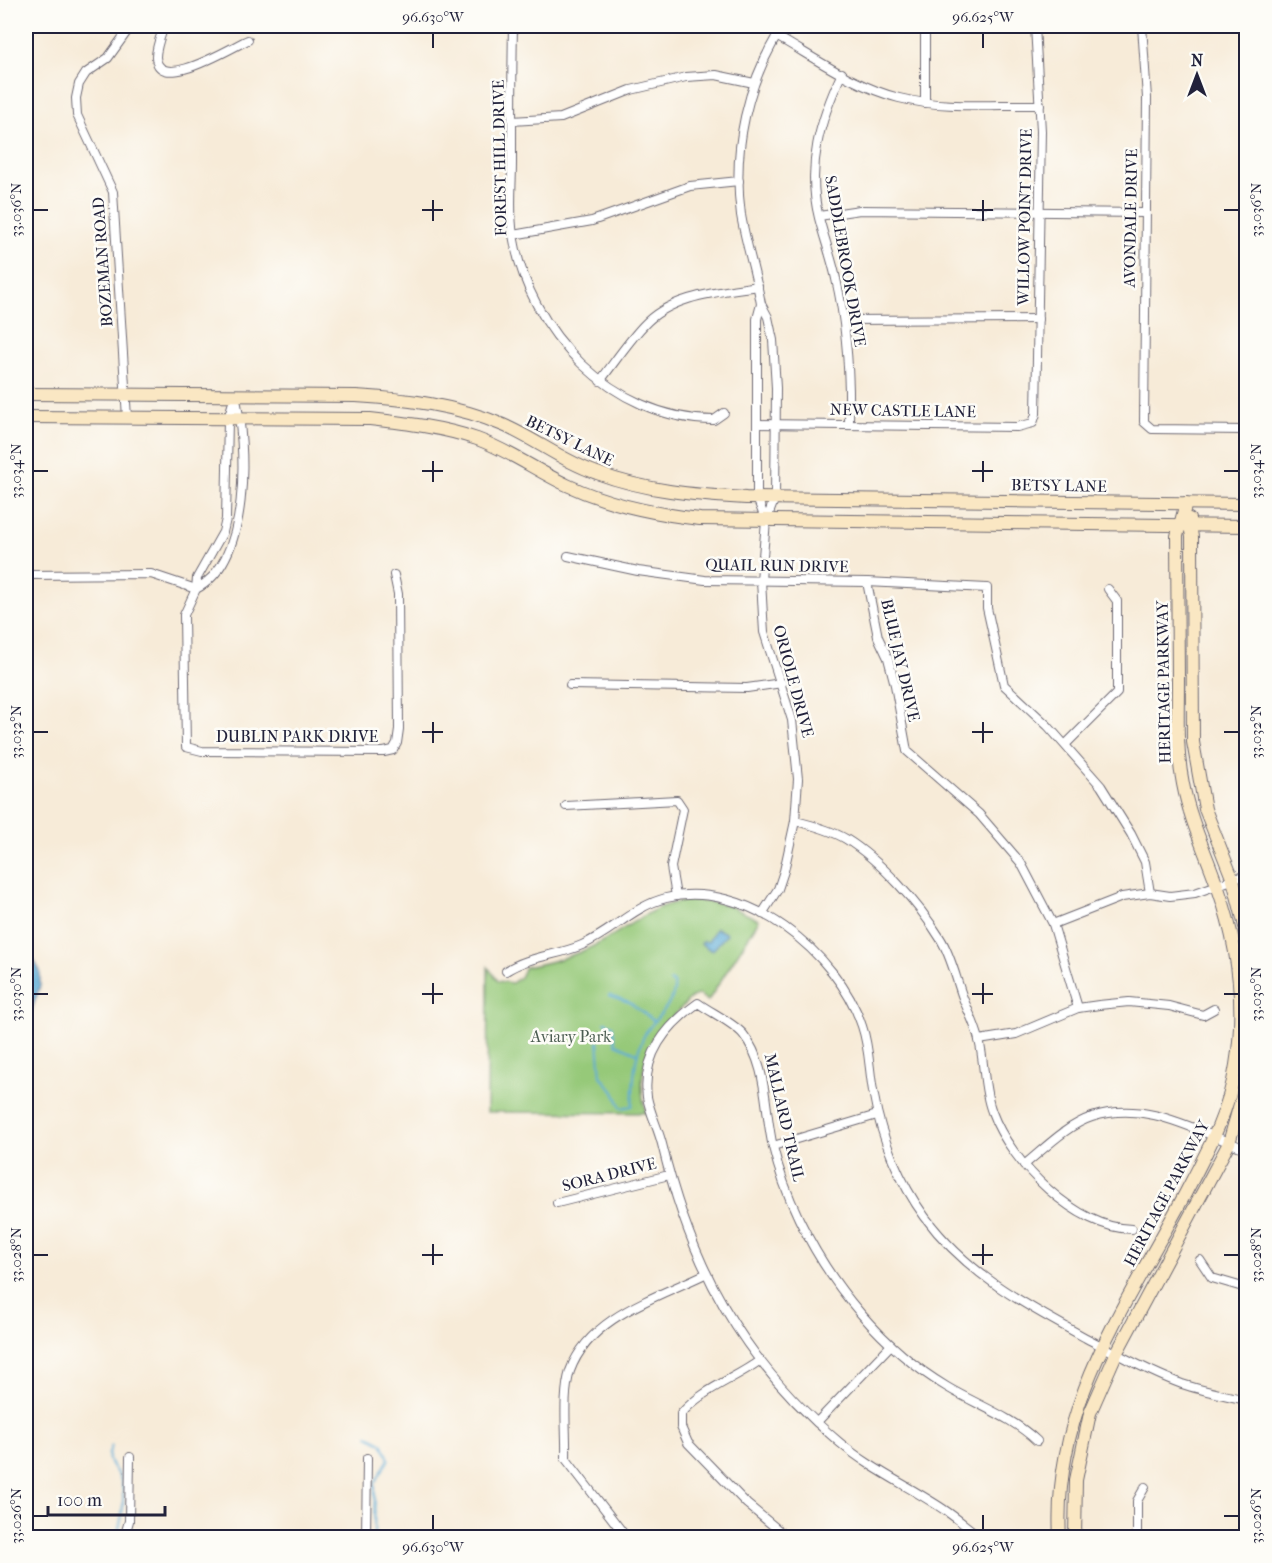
<svg xmlns="http://www.w3.org/2000/svg" width="1272" height="1563" font-family="'IM FELL French Canon',serif">
<style>
.green{fill:#96c979;stroke:#5c765a;stroke-width:1.5}
.water{fill:#5dacd7;stroke:#406789;stroke-width:1.5}
.lines{fill:none;stroke-linecap:round;stroke-linejoin:round}
.stream{stroke:#5dacd7;stroke-width:2}
.minor-casing{stroke:#6d6872;stroke-width:10}
.secondary-casing{stroke:#6d6872;stroke-width:14}
.minor{stroke:#fff;stroke-width:8}
.secondary{stroke:#fae7c3;stroke-width:12}
.ticks{fill:none;stroke:#22223b;stroke-width:2}
.labels{text-anchor:middle;stroke-width:5;stroke-linejoin:round;paint-order:stroke}
.street-label{font-size:16px;fill:#22223b;stroke:#fdfcf7}
.park-label{font-size:16px;fill:#4b5c51;stroke:#fdfcf7}
.neatline{fill:none;stroke:#22223b;stroke-width:2}
.ticks-label{font-size:15px;text-anchor:middle;fill:#22223b}
</style>
<rect width="100%" height="100%" fill="#fdfcf7"/>
<filter id="ink" filterUnits="userSpaceOnUse"><feTurbulence type="fractalNoise" baseFrequency=".0167" numOctaves="2"/><feDisplacementMap in="SourceGraphic" scale="12" xChannelSelector="R" yChannelSelector="G"/><feConvolveMatrix kernelMatrix="1 2 1 2 8 2 1 2 1" color-interpolation-filters="sRGB"/></filter>
<filter id="wash" filterUnits="userSpaceOnUse"><feTurbulence type="fractalNoise" baseFrequency=".008" numOctaves="4" result="noise"/><feDisplacementMap in="SourceGraphic" scale="24" xChannelSelector="R" yChannelSelector="G"/><feGaussianBlur stdDeviation="1.35" result="paint"/><feColorMatrix in="noise" values="0 0 0 0 0 0 0 0 0 0 0 0 0 0 0 0 0 1.4 0 .05"/><feComposite in="paint" operator="in"/></filter>
<g filter="url(#wash)">
<rect width="100%" height="100%" fill="#f7ebd8"/>
<path class="green" d="M695 900 728 905 759 920 708 1001 699 995C689 996 688 1002 681 1008 650 1037 634 1070 646 1113L487 1112 488 967 498 981 512 983 520 977 525 967C555 962 582 954 608 938 640 920 655 902 695 900Z"/>
<g class="water">
<polygon points="716,928 727,934 712,951 701,944 703,941 708,942"/>
<polygon points="26,947 40,971 40,986 26,1027"/>
</g>
<g class="lines">
<g class="stream">
<polyline points="609,995 629,1002 654,1021"/>
<polyline points="605,1022 612,1025 616,1044 637,1053"/>
<path d="M598 1042 601 1076 614 1092 621 1108 632 1106C634 1080 633 1056 646 1032 655 1018 677 1002 674 984L670 981"/>
<polyline points="368,1436 382,1443 389,1459 375,1483 374,1538"/>
<path d="M112 1446C101 1464 119 1468 122 1484 125 1500 122 1522 116 1538"/>
</g>
</g>
</g>
<g filter="url(#ink)">
<g class="lines">
<g class="minor-casing">
<g id="minor">
<path d="M164 26C161 35 156 47 156 57 158 94 233 46 248 40"/>
<path d="M513 26C512 71 512 116 512 162 512 186 509 211 513 235 529 332 612 419 714 420L724 413"/>
<polyline points="925,26 925,103"/>
<polyline points="1142,26 1147,98 1144,422 1152,429 1246,430"/>
<path d="M776 36C815 58 855 87 899 98 943 109 995 104 1040 105"/>
<path d="M842 73C820 120 806 166 819 218 824 238 832 259 836 279 847 327 850 375 849 424"/>
<polyline points="512,121 561,118 631,90 686,77 716,75 754,83"/>
<polyline points="819,216 860,210 1144,213"/>
<polyline points="513,235 592,221 690,186 739,181"/>
<polyline points="761,304 757,319 757,498 766,521"/>
<polyline points="844,320 1038,319"/>
<path d="M600 381C614 363 627 343 643 326 671 295 719 292 758 286"/>
<polyline points="127,418 113,192 77,115 76,98 79,84 86,73 108,58 131,26"/>
<polyline points="757,424 1017,427 1033,423 1036,414 1041,131 1035,26"/>
<polyline points="568,556 638,571 705,580 867,582 987,588 987,608 1004,685 1048,726 1101,786 1131,834 1145,862 1150,893"/>
<polyline points="26,575 151,574 196,589"/>
<polyline points="867,582 878,637 888,658 895,685 907,751 979,814 1021,863 1053,924 1078,1008"/>
<path d="M196 589C251 561 247 446 235 395L228 419 226 519 223 532 197 578 196 589 184 615 186 747 202 751 384 752 393 750 397 743 399 729 398 594 394 575"/>
<polyline points="570,685 747,688 782,683"/>
<polyline points="1066,744 1117,693 1117,601 1108,589"/>
<polyline points="566,806 677,800 683,809 671,867 676,896"/>
<path d="M795 821C812 825 831 830 846 839 880 860 919 904 940 938 951 955 956 979 963 998 968 1011 976 1026 979 1040 985 1064 983 1089 992 1112 1010 1162 1077 1229 1132 1229"/>
<path d="M762 914 778 889 784 871 795 821 798 779 792 720 764 632 763 616 761 580 766 521 775 498 776 388 773 340 768 317 761 304C756 274 746 245 741 215 732 149 747 81 783 26"/>
<polyline points="1053,924 1122,897 1150,893 1170,896 1195,893 1246,875"/>
<path d="M506 971C529 956 557 956 582 945 612 932 634 906 666 898 745 878 838 953 862 1026 870 1049 869 1073 874 1096 881 1138 900 1183 925 1217 967 1274 1025 1305 1086 1338 1117 1354 1149 1372 1182 1384 1203 1391 1225 1395 1246 1400"/>
<polyline points="979,1040 1016,1034 1078,1008 1099,1005 1129,1002 1169,1006 1203,1015 1214,1009"/>
<polyline points="773,1146 877,1115"/>
<path d="M1024 1165C1044 1149 1067 1125 1092 1117 1147 1099 1196 1131 1246 1149"/>
<polyline points="557,1203 669,1175"/>
<polyline points="1200,1260 1212,1278 1246,1288"/>
<path d="M759 1361C734 1379 701 1390 681 1414V1427L688 1443 747 1504 788 1538"/>
<polyline points="817,1422 891,1345"/>
<polyline points="124,1538 129,1521 130,1457"/>
<polyline points="366,1538 367,1458"/>
<path d="M627 1538 566 1459C567 1432 562 1397 570 1371 590 1316 656 1298 705 1274"/>
<path d="M982 1538C969 1529 958 1519 946 1511 911 1487 872 1470 839 1442 742 1361 691 1266 662 1144 658 1128 650 1113 647 1097 642 1055 666 1026 698 1003 712 1013 732 1022 743 1034 768 1065 764 1109 773 1147 779 1172 788 1196 799 1219 831 1286 883 1349 947 1387 977 1405 1012 1417 1037 1441"/>
<polyline points="1137,1538 1137,1501 1145,1487"/>
</g>
</g>
<g class="secondary-casing">
<g id="secondary">
<path d="M26 394 356 396C406 399 456 405 503 425 535 439 564 462 597 473 646 491 694 495 746 498L1246 504"/>
<path d="M26 417 370 419C406 423 442 427 477 439 508 450 537 471 567 485 607 504 655 514 700 519L1246 526"/>
<polyline points="1189,519 1192,537 1193,742 1205,809 1233,880 1246,930"/>
<path d="M1060 1538C1052 1404 1127 1305 1186 1192 1208 1150 1229 1112 1236 1065 1246 1005 1238 945 1218 888 1206 853 1190 821 1183 784 1176 750 1178 714 1178 679 1178 631 1177 584 1177 536L1186 503"/>
<polyline points="1075,1538 1076,1480 1090,1413 1116,1354 1229,1143 1246,1083"/>
</g>
</g>
<use href="#minor" class="minor"/>
<use href="#secondary" class="secondary"/>
</g>
</g>
<path class="ticks" d="M433 33V48M983 33V48M433 200V221M983 200V221M33 210H48M422 210H443M972 210H993M1224 210H1239M433 461V482M983 461V482M33 471H48M422 471H443M972 471H993M1224 471H1239M433 722V743M983 722V743M33 732H48M422 732H443M972 732H993M1224 732H1239M433 983V1004M983 983V1004M33 994H48M422 994H443M972 994H993M1224 994H1239M433 1244V1265M983 1244V1265M33 1255H48M422 1255H443M972 1255H993M1224 1255H1239M433 1515V1530M983 1515V1530M33 1516H48M1224 1516H1239"/>
<g class="labels">
<g class="street-label">
<text transform="translate(499 158) rotate(-91)" y="6">FOREST HILL DRIVE</text>
<text transform="translate(1024 217) rotate(-89)" y="6">WILLOW POINT DRIVE</text>
<text transform="translate(1130 218) rotate(-89)" y="6">AVONDALE DRIVE</text>
<text transform="translate(846 261) rotate(80)" y="6">SADDLEBROOK DRIVE</text>
<text transform="translate(102 262) rotate(-94)" y="6">BOZEMAN ROAD</text>
<text transform="translate(903 410) rotate(1)" y="6">NEW CASTLE LANE</text>
<text transform="translate(570 440) rotate(26)" y="6">BETSY LANE</text>
<text transform="translate(1059 485) rotate(1)" y="6">BETSY LANE</text>
<text transform="translate(777 565) rotate(1)" y="6">QUAIL RUN DRIVE</text>
<text transform="translate(901 660) rotate(77)" y="6">BLUE JAY DRIVE</text>
<text transform="translate(794 681) rotate(75)" y="6">ORIOLE DRIVE</text>
<text transform="translate(1163 682) rotate(-91)" y="6">HERITAGE PARKWAY</text>
<text x="297" y="742">DUBLIN PARK DRIVE</text>
<text transform="translate(785 1117) rotate(77)" y="6">MALLARD TRAIL</text>
<text transform="translate(609 1174) rotate(-14)" y="6">SORA DRIVE</text>
<text transform="translate(1166 1193) rotate(-62)" y="6">HERITAGE PARKWAY</text>
</g>
<g class="park-label">
<text x="571" y="1042">Aviary Park</text>
</g>
</g>
<rect width="1272" height="1563" fill="none" stroke="#fdfcf7" stroke-width="66"/>
<g transform="translate(1197 75)" stroke="#fdfcf7" stroke-width="4.5" paint-order="stroke">
<path d="M0-4.5L10 22L0 15L-10 22Z" fill="#22223b"/>
<text y="-9" font-size="16" font-weight="bold" text-anchor="middle" fill="#22223b">N</text>
</g>
<path d="M48 1506v9h117v-9" fill="none" stroke="#22223b" stroke-width="3"/>
<text x="57" y="1506" font-size="18" fill="#22223b" stroke="#fdfcf7" stroke-width="4.5" paint-order="stroke">100 m</text>
<rect x="33" y="33" width="1206" height="1497" class="neatline"/>
<g class="ticks-label">
<text x="433" y="22">96.630°W</text>
<text x="983" y="22">96.625°W</text>
<text transform="translate(16 210) rotate(-90)" y="5">33.036°N</text>
<text transform="translate(1256 210) rotate(-90)" y="5">33.036°N</text>
<text transform="translate(16 471) rotate(-90)" y="5">33.034°N</text>
<text transform="translate(1256 471) rotate(-90)" y="5">33.034°N</text>
<text transform="translate(16 732) rotate(-90)" y="5">33.032°N</text>
<text transform="translate(1256 732) rotate(-90)" y="5">33.032°N</text>
<text transform="translate(16 994) rotate(-90)" y="5">33.030°N</text>
<text transform="translate(1256 994) rotate(-90)" y="5">33.030°N</text>
<text transform="translate(16 1255) rotate(-90)" y="5">33.028°N</text>
<text transform="translate(1256 1255) rotate(-90)" y="5">33.028°N</text>
<text transform="translate(16 1516) rotate(-90)" y="5">33.026°N</text>
<text transform="translate(1256 1516) rotate(-90)" y="5">33.026°N</text>
<text x="433" y="1552">96.630°W</text>
<text x="983" y="1552">96.625°W</text>
</g>
</svg>
